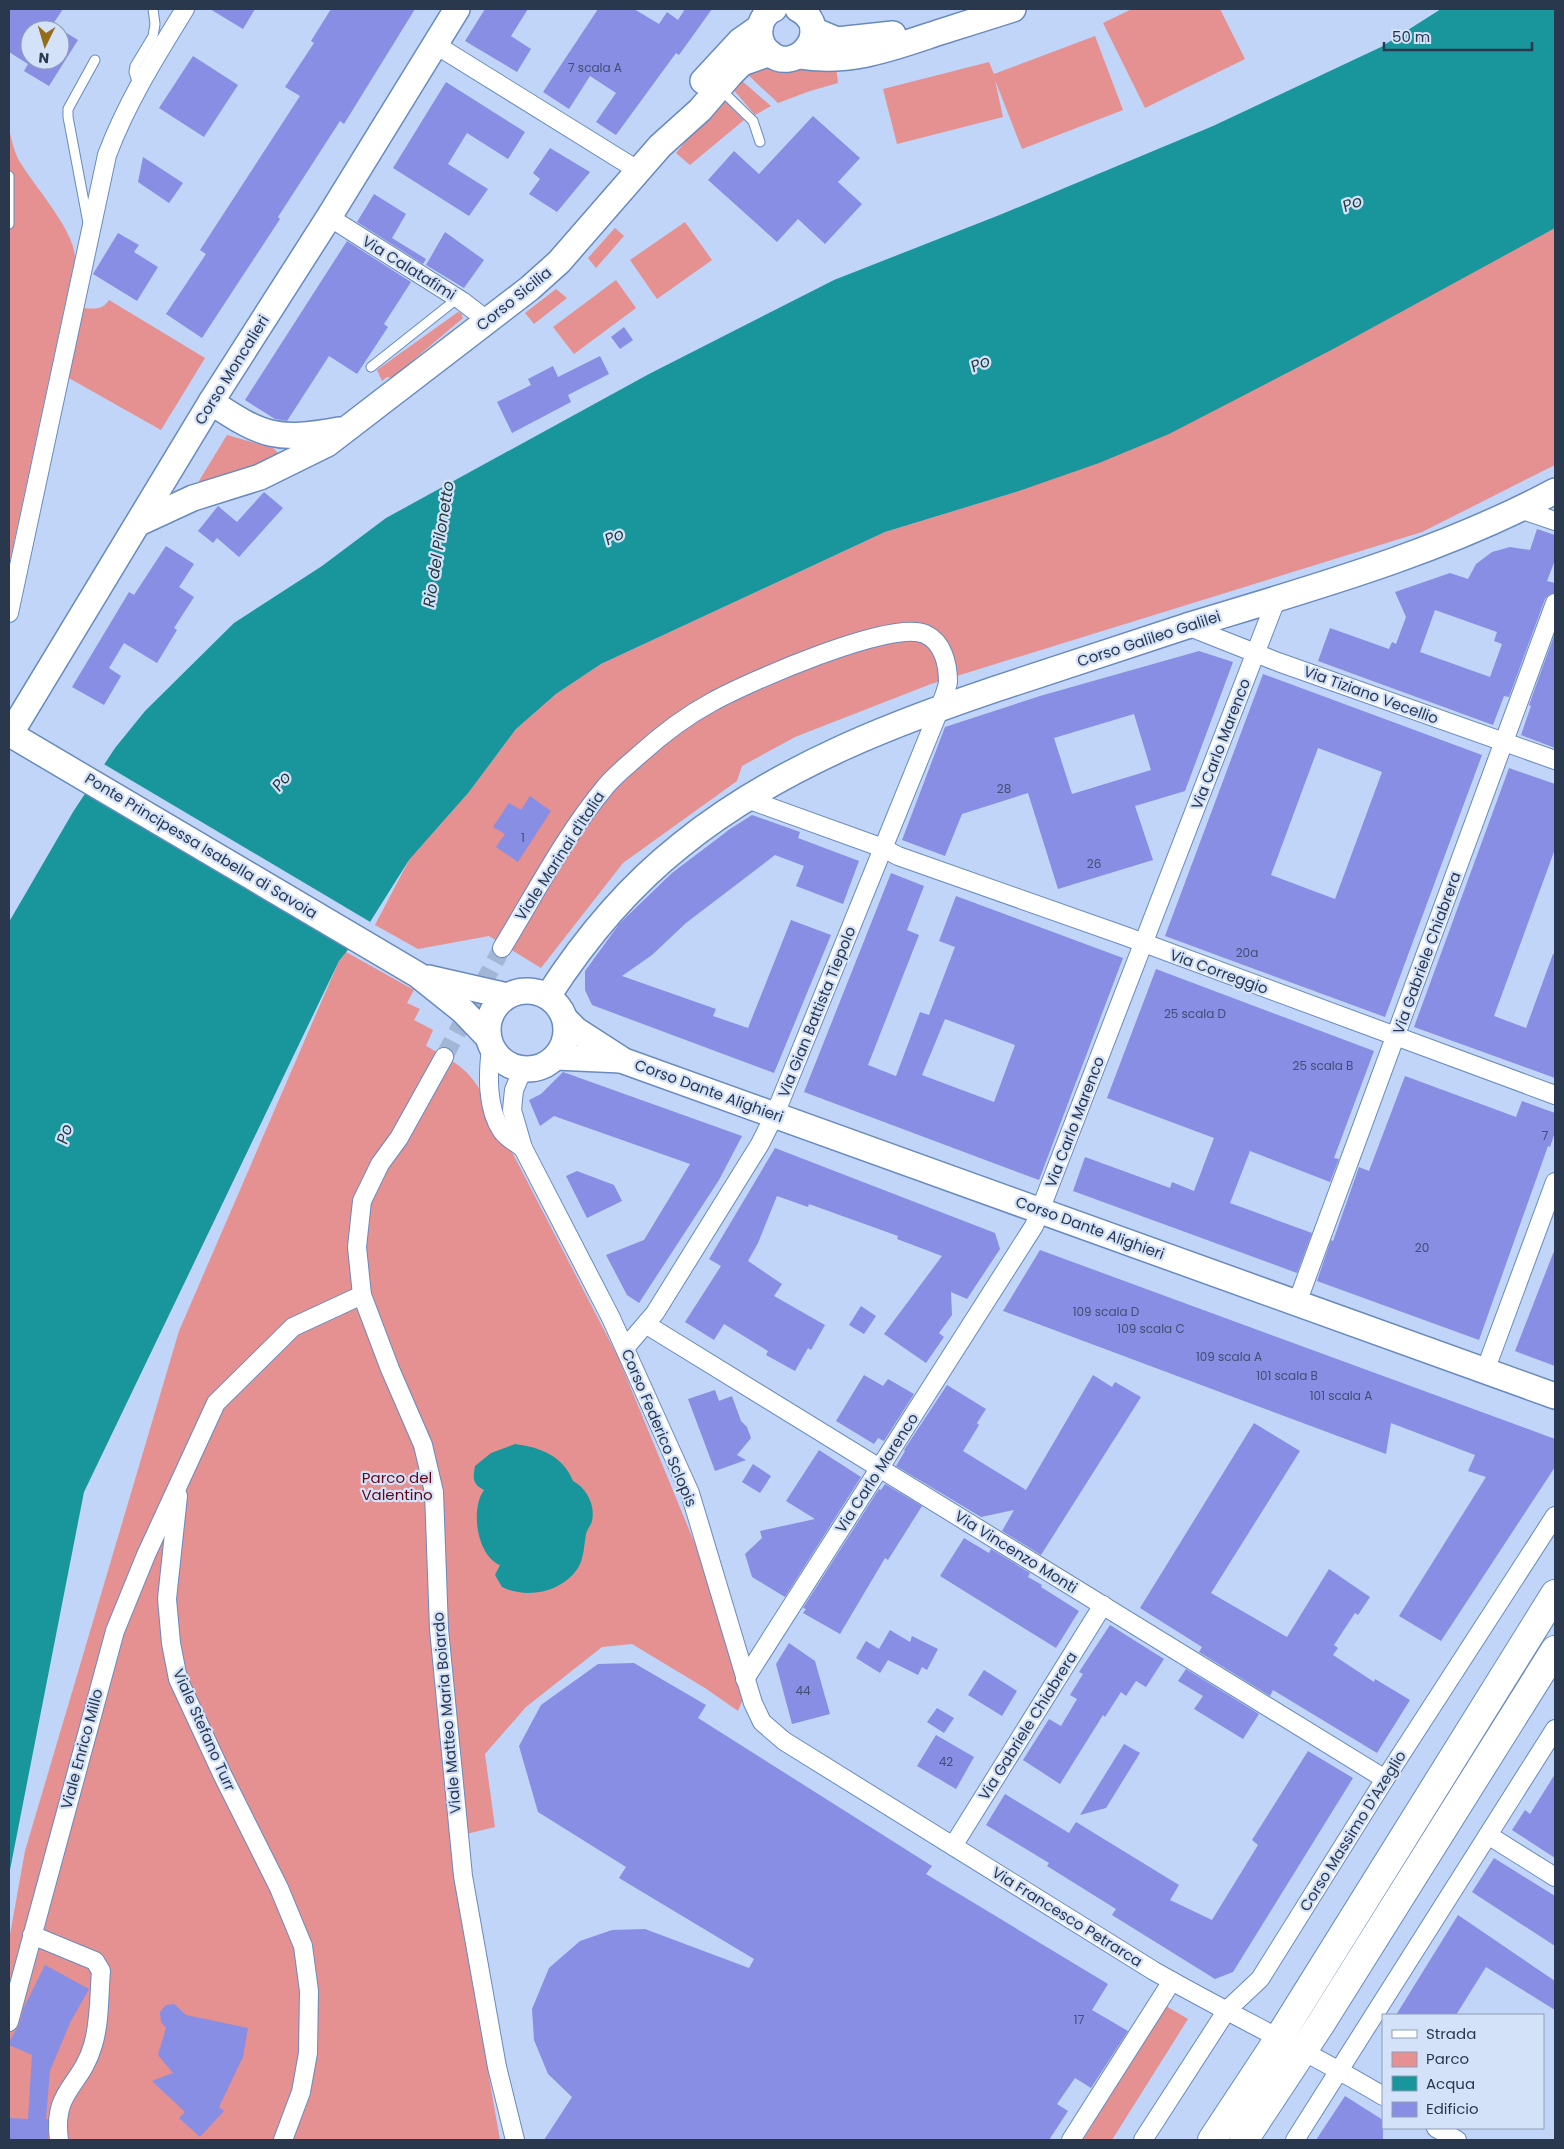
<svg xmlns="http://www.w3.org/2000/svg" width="1564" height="2149" font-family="Poppins,sans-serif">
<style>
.green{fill:#e59091}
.water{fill:#19969c}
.pier{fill:#c0d5f7}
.building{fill:#888ee3;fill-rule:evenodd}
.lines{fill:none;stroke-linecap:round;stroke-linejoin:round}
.street-tunnel{stroke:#a2b6d5;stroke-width:18;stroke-dasharray:18 9;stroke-linecap:butt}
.lane-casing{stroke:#698abf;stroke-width:11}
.street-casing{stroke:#698abf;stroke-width:20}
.secondary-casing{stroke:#698abf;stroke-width:28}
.primary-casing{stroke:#698abf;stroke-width:30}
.lane{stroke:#fff;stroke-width:9}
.street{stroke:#fff;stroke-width:18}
.secondary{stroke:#fff;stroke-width:25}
.primary{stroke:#fff;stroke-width:28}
.labels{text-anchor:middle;stroke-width:4.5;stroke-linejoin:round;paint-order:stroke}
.number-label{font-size:12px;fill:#424e73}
.street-label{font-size:15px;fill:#2a384e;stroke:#d3e2f9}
.park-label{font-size:15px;fill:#630417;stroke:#d3e2f9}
.water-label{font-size:16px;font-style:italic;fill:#1f3839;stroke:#d3e2f9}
</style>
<rect width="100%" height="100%" fill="#c0d5f7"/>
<g class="green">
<polygon points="1132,9 1220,9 1245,59 1145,108 1103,23"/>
<polygon points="1095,36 1123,110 1022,149 995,80 1003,117 897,144 883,89 989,62 994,74"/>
<polygon points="765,65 788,69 836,66 838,83 810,91 778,103 746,73"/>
<polygon points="741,80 771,106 755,115 732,88"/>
<polygon points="722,98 744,120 690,165 676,153"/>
<path d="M9 129C12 140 14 153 20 162 34 186 75 231 75 258L9 565Z"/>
<polygon points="685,222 712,260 657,299 630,260"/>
<polygon points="1555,226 1555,465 1422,532 931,684 795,737 742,766 737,781 623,863 541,968 489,936 418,949 375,925 409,860 469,792 516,729 556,694 601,664 885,532 1016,492"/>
<polygon points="615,228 624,236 596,268 588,258"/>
<polygon points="616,280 636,308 574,354 553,327"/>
<polygon points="556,289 567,298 534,324 525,313"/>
<path d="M109 300 205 358 161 430 67 377 83 308C94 309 103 310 109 300Z"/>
<polygon points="458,312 461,313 463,318 392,378 387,377 382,381 377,370"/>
<polygon points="227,435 273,448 278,453 277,458 200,488 199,481"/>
<path d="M346 952 414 990 407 1003 420 1009 414 1020 433 1030 426 1046C449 1059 466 1066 480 1090L618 1357 695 1544 745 1694 738 1711 705 1688 632 1644 602 1647 526 1707 485 1754 495 1827 450 1838 466 1945 500 2140H9V1940L25 1851 179 1331 339 961Z"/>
<polygon points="1166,2006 1188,2019 1112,2140 1083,2140"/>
</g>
<g class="water">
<polygon points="1441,9 1555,9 1555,228 1335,348 1169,434 1099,463 1016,492 885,532 601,664 556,694 516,729 469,792 409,860 370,922 339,961 84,1492 9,1875 9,922 73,812 115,748 145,711 234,623 322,566 386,518 649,374 834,280 1002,214 1213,126 1381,47"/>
<path d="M515 1444C540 1447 563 1456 573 1481 587 1488 597 1508 591 1524 589 1527 587 1530 586 1534 584 1545 584 1558 578 1568 561 1593 527 1599 502 1587L495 1575 500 1565C477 1556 470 1509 484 1490 472 1484 473 1478 475 1466L491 1453Z"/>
</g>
<polygon class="pier" points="102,763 372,923 351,950 83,792"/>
<g class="building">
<polygon points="9,9 63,9 49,30 30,30 30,60 60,60 60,29 78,40 49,86 24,71 28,64 9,52"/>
<polygon points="210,9 255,9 243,29"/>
<polygon points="331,9 415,9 344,124 340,121 278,217 280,219 202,338 166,314 206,254 200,250 300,96 285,87 314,43 311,41"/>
<polygon points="485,9 528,9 511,36 531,49 517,72 465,41"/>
<polygon points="598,9 634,9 659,24 667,12 678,20 685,9 712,9 679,55 676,53 616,135 596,122 616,93 590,76 569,109 543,92"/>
<polygon points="193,56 238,85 204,137 159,108"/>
<polygon points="446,82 525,132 508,159 467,133 448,164 488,189 469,216 393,168"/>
<polygon points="813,116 860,158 838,182 862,204 825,244 798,219 777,242 708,180 734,151 759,174"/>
<polygon points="550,148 590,172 557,212 529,194 540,179 533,173"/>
<polygon points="143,157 183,183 169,203 138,182"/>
<polygon points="374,194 406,214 392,238 426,259 423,264 357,222"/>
<polygon points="445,232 484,260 464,288 426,265"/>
<polygon points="118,233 139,245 134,252 158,267 137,301 93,274"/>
<polygon points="347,241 411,282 384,324 388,327 357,374 329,356 287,421 275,419 245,400"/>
<polygon points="624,327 633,340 620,349 611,337"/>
<polygon points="600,356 609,374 568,395 571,402 512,433 497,402 531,385 528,379 553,366 558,377"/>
<polygon points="264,492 283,508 239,557 217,538 213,543 198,531 218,506 237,522"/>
<path d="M1537 529 1555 535V560L1547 581 1555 583V593L1549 595 1545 599 1509 697 1504 696 1493 725 1318 661 1330 628 1389 649 1392 642 1396 644 1406 617 1395 592 1450 573 1468 579 1476 564 1492 552 1510 547 1530 550ZM1435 610 1497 632 1494 641 1502 644 1490 677 1420 652Z"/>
<polygon points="166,546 194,564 179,587 194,597 174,628 177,630 157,663 124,643 109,668 121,676 104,705 72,687 129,592 134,595"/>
<polygon points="1555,633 1555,748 1521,735 1531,706 1529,705"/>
<path d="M1199 651 1233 662 1185 791 1135 806 1153 860 1058 889 1028 793 962 814 945 856 902 840 945 727 1040 696ZM1134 714 1151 770 1072 794 1054 738Z"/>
<path d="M1263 674 1482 755 1385 1017 1165 936ZM1318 748 1382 772 1335 899 1271 875Z"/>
<polygon points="1509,768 1555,784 1555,849 1494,1016 1526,1028 1553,954 1555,954 1555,1078 1414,1027"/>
<polygon points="530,796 551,811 518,862 496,847 505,834 493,827 509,803 521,810"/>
<polygon points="752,815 800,832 798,838 859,861 843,904 796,886 804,866 775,855 686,923 652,955 622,976 716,1009 713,1016 748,1028 791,920 831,935 774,1073 592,1005 585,990 585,971 620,923 672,873 730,829"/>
<path d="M891 873 924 886 907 930 919 935 868 1065 896 1076 920 1012 929 1015 955 947 939 941 956 896 1123 958 1039 1180 804 1092ZM945 1019 1015 1045 994 1102 922 1075Z"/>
<polygon points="1156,969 1374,1051 1334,1158 1339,1159 1330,1182 1250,1151 1230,1203 1312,1233 1297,1273 1073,1191 1085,1157 1170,1188 1172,1182 1194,1191 1214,1138 1107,1098"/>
<polygon points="563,1072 742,1136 719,1180 639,1303 627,1295 606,1255 644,1240 690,1164 554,1116 540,1126 529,1100 541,1094"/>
<polygon points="1405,1076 1516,1117 1522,1101 1555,1113 1555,1132 1550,1147 1548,1146 1479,1340 1317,1281 1331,1240 1333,1241 1359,1167 1369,1171"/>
<polygon points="775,1148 995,1233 1000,1249 967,1299 951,1292 952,1315 939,1333 944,1337 926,1363 884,1334 942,1256 897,1239 898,1236 809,1204 808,1207 777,1196 758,1243 748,1261 782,1284 774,1296 825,1325 811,1350 808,1348 795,1371 766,1355 768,1351 724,1324 714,1340 685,1322 721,1266 709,1259"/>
<polygon points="577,1171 614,1185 622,1201 587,1218 566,1176"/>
<polygon points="1040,1250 1555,1439 1555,1467 1441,1641 1399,1616 1486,1477 1468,1471 1475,1455 1391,1423 1386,1454 1003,1311"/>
<polygon points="1554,1251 1555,1252 1555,1366 1515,1351"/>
<polygon points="861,1306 876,1316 864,1334 849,1325"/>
<polygon points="864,1375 883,1386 888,1379 914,1394 884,1441 878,1438 874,1444 836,1421"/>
<polygon points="1093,1375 1112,1387 1115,1382 1141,1397 1041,1555 1002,1531 1014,1510 981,1517 896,1466 905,1451 904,1450 947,1385 986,1409 977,1423 979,1425 963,1451 1026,1490"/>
<polygon points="715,1390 719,1401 732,1396 741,1421 747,1427 751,1438 737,1455 746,1460 715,1471 688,1399"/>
<polygon points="1254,1423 1300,1451 1211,1593 1287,1637 1329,1569 1370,1597 1358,1615 1355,1613 1334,1645 1338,1648 1333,1655 1374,1682 1375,1679 1410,1700 1377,1753 1273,1690 1270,1696 1199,1652 1202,1647 1140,1608"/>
<polygon points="819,1450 861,1477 785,1597 752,1577 745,1554 762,1538 760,1531 815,1519 786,1501"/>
<polygon points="753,1464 771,1476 760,1493 742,1482"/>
<polygon points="885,1484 922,1506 888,1560 885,1558 840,1634 803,1613 806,1609 803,1608 879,1489 881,1490"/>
<polygon points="964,1538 989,1553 991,1549 1030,1573 1028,1577 1042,1585 1041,1587 1079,1611 1056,1648 940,1576"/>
<polygon points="1110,1625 1164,1659 1146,1687 1136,1681 1126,1696 1121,1692 1105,1717 1103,1715 1060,1784 1023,1760 1049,1719 1061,1726 1077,1699 1070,1695 1083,1674 1079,1672"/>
<polygon points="890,1630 910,1642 912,1636 938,1649 927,1670 922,1667 918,1675 888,1660 880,1673 856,1658 866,1641 879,1649"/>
<polygon points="789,1643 815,1661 830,1714 792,1724 776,1664"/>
<polygon points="634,1663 706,1705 698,1718 932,1866 926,1874 1108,1984 1092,2010 1128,2031 1091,2088 1075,2078 1057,2104 1068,2111 1049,2140 544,2140 572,2097 548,2074 534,2040 532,2009 549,1968 580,1941 612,1930 645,1929 749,1968 754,1959 619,1878 626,1867 538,1812 519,1746 541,1705 598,1664"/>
<polygon points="1186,1669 1259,1714 1243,1739 1194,1709 1203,1696 1178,1681"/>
<polygon points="984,1670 1017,1691 1002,1716 968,1695"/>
<polygon points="937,1708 954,1718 944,1733 927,1722"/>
<polygon points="936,1735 974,1757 956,1789 917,1766"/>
<polygon points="1124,1744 1140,1753 1106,1808 1080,1815"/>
<polygon points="1308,1751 1353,1778 1233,1972 1215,1979 1112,1915 1116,1909 1047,1866 1049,1863 986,1825 1005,1794 1069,1833 1076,1822 1179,1885 1170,1900 1212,1920 1258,1845 1252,1840"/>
<polygon points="1555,1774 1555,1858 1512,1830 1525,1810 1530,1814"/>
<polygon points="1494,1858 1555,1896 1555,1946 1472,1892"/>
<polygon points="1458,1915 1555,1981 1555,2010 1486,1967 1456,2015 1396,2015"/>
<polygon points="45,1965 89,1989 70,2023 50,2071 46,2119 48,2119 48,2140 9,2140 9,2118 28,2119 32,2055 9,2045 9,2042 19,2025 24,2007"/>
<polygon points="174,2004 186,2015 248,2028 243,2057 219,2107 224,2111 200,2137 179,2118 185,2112 152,2081 173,2073 158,2055 166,2028 161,2022 160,2012 166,2005"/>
<polygon points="1345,2096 1383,2120 1383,2140 1316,2140"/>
</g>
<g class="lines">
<polyline class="street-tunnel" points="444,1057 502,948"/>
<g class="lane-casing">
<g id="lane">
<polyline points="138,85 134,72 135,66 153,36 155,24 153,9"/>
<polyline points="720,89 753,121 760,142"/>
<polyline points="9,176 9,224"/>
<polyline points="88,223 68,117 68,109 95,60"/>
<polyline points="371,367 458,298"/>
</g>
</g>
<g class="street-casing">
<g id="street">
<polyline points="436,45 639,171"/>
<polyline points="329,217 462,301 488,321"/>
<polyline points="1520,509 1555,521"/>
<path d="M9 613 107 155C127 102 156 56 185 9"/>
<polyline points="1187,626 1278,662 1555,760"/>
<polyline points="747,799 883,848 898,856 1125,936 1555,1095"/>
<path d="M502 948C535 894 565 835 606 786 615 775 628 765 639 755 661 735 686 716 712 702 746 683 891 619 925 634 943 642 948 664 948 682 947 690 942 700 940 708L775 1114 760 1144 655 1313 625 1348"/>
<path d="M491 1047C488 1073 486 1108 502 1131 506 1138 517 1143 523 1148"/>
<polyline points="444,1057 399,1138 380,1164 362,1201 357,1247 362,1295 390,1369 423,1445 434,1492 439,1629 463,1876 497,2067 515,2140"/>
<path d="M523 1069 514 1090 512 1110 523 1148 611 1318 690 1493 753 1703 762 1722 784 1741 1154 1971C1229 2014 1308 2051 1383 2096"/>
<polyline points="1297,1303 1555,603"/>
<polyline points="647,1325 1385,1779"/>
<polyline points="1485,1371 1555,1182"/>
<polyline points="178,1496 167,1599 171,1643 178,1679 222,1774 279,1888 303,1946 309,1991 308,2053 301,2092 283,2140"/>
<polyline points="745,1679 1034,1226 1276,600"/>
<polyline points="1488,1835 1555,1877"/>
<polyline points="953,1846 1103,1605"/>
<path d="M32 1935 95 1961 101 1971C99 1994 100 2022 93 2045 81 2087 52 2090 59 2140"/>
<polyline points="9,2022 115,1631 146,1555 216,1403 293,1327 362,1295"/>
<polyline points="1436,2128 1457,2140"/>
<polyline points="1071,2140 1172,1981"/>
<polyline points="1143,2140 1227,2010 1260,1979 1385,1779 1555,1516"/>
<polyline points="1295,2140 1555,1729"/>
</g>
</g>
<g class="secondary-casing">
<g id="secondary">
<path d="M774 9C766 12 760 21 760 30 759 38 762 45 767 51 794 79 836 29 798 9"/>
<polyline points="813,30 837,40 893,34"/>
<path d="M799 56C850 64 889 49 937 33 962 25 988 17 1013 9"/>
<polyline points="703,81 740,41 760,27"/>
<path d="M211 402C264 437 276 441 339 430"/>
<polyline points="139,523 193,498 260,477 327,444 530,288 559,262 660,146 700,110 730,75 742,63 770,53"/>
<polyline points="10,734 418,975 463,1011 487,1036"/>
<polyline points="9,736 211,402 329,217 457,9"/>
<polyline points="428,978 507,996"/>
<circle cx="527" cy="1030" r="39"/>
<path d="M548 996C584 940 628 887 681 845 780 765 903 719 1023 680 1077 662 1132 644 1187 626 1312 588 1439 553 1555 491"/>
<polyline points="566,1020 576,1030 624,1061 1555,1396"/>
<polyline points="556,1057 621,1060"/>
</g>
</g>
<g class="primary-casing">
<g id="primary">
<polyline points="1212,2140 1270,2052 1555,1594"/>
<polyline points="1244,2140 1320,2025 1555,1650"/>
</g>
</g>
<use href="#lane" class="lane"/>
<use href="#street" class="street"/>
<use href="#secondary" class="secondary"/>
<use href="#primary" class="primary"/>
</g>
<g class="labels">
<g class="number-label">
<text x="595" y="72">7 scala A</text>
<text x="1004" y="793">28</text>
<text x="523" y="842">1</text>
<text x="1094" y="868">26</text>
<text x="1247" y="957">20a</text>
<text x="1195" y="1018">25 scala D</text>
<text x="1323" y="1070">25 scala B</text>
<text x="1545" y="1140">7</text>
<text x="1422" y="1252">20</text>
<text x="1106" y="1316">109 scala D</text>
<text x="1151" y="1333">109 scala C</text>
<text x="1229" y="1361">109 scala A</text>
<text x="1287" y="1380">101 scala B</text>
<text x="1341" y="1400">101 scala A</text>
<text x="803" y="1695">44</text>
<text x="946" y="1766">42</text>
<text x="1079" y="2024">17</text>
</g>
<g class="street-label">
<text transform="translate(409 268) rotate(32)" y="5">Via Calatafimi</text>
<text transform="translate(514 299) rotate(-39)" y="5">Corso Sicilia</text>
<text transform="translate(232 370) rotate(-58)" y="5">Corso Moncalieri</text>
<text transform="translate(1149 639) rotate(-18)" y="5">Corso Galileo Galilei</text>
<text transform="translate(1371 695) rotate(20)" y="5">Via Tiziano Vecellio</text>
<text transform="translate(1221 744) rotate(-69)" y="5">Via Carlo Marenco</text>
<text transform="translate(201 846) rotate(31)" y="5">Ponte Principessa Isabella di Savoia</text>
<text transform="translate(560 856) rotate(-57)" y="5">Viale Marinai d'Italia</text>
<text transform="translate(1427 953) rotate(-70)" y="5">Via Gabriele Chiabrera</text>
<text transform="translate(1219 972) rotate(20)" y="5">Via Correggio</text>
<text transform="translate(817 1012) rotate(-68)" y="5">Via Gian Battista Tiepolo</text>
<text transform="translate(709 1091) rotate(20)" y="5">Corso Dante Alighieri</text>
<text transform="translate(1075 1122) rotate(-69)" y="5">Via Carlo Marenco</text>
<text transform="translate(1090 1228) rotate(20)" y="5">Corso Dante Alighieri</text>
<text transform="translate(659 1428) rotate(67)" y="5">Corso Federico Sclopis</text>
<text transform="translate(877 1473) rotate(-57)" y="5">Via Carlo Marenco</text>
<text transform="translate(1016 1552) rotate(32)" y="5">Via Vincenzo Monti</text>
<text transform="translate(447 1713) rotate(-95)" y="5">Viale Matteo Maria Boiardo</text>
<text transform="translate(1028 1726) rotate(-58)" y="5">Via Gabriele Chiabrera</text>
<text transform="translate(204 1730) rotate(66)" y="5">Viale Stefano Turr</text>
<text transform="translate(82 1749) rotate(-75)" y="5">Viale Enrico Millo</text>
<text transform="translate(1353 1831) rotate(-58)" y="5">Corso Massimo D'Azeglio</text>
<text transform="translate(1067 1917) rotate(32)" y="5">Via Francesco Petrarca</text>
</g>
<g class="park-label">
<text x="397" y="1483">Parco del<tspan x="397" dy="17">Valentino</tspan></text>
</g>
<g class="water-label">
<text transform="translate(1352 203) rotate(-23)" y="6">Po</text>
<text transform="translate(980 363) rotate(-24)" y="6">Po</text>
<text transform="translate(614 536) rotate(-25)" y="6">Po</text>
<text transform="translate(438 544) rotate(-81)" y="6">Rio del Pilonetto</text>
<text transform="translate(281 781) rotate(-51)" y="6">Po</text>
<text transform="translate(64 1134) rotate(-74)" y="6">Po</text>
</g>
</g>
<rect width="1564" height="2149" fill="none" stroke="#2a384e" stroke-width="20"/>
<rect x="1382" y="2014" width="162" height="115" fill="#d3e2f9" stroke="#8f9eb5"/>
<rect x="1392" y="2030" width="25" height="8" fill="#ffffff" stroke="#8f9eb5"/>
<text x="1426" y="2039" font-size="15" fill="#2a384e">Strada</text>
<rect x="1392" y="2052" width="25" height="15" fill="#e59091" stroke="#8f9eb5"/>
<text x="1426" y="2064" font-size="15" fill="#2a384e">Parco</text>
<rect x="1392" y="2076" width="25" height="15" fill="#19969c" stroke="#8f9eb5"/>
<text x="1426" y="2089" font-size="15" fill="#2a384e">Acqua</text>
<rect x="1392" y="2102" width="25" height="15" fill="#888ee3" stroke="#8f9eb5"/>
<text x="1426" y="2114" font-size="15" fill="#2a384e">Edificio</text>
<g transform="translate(45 45) rotate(185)"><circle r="24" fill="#d3e2f9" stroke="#8f9eb5"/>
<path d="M0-4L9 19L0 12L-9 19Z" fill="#956c17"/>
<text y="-8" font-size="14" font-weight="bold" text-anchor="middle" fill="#2a384e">N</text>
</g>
<path d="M1384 42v8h148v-8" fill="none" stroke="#2a384e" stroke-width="2.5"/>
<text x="1392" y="42" font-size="15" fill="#2a384e" stroke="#d3e2f9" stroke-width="4" paint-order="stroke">50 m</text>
</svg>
